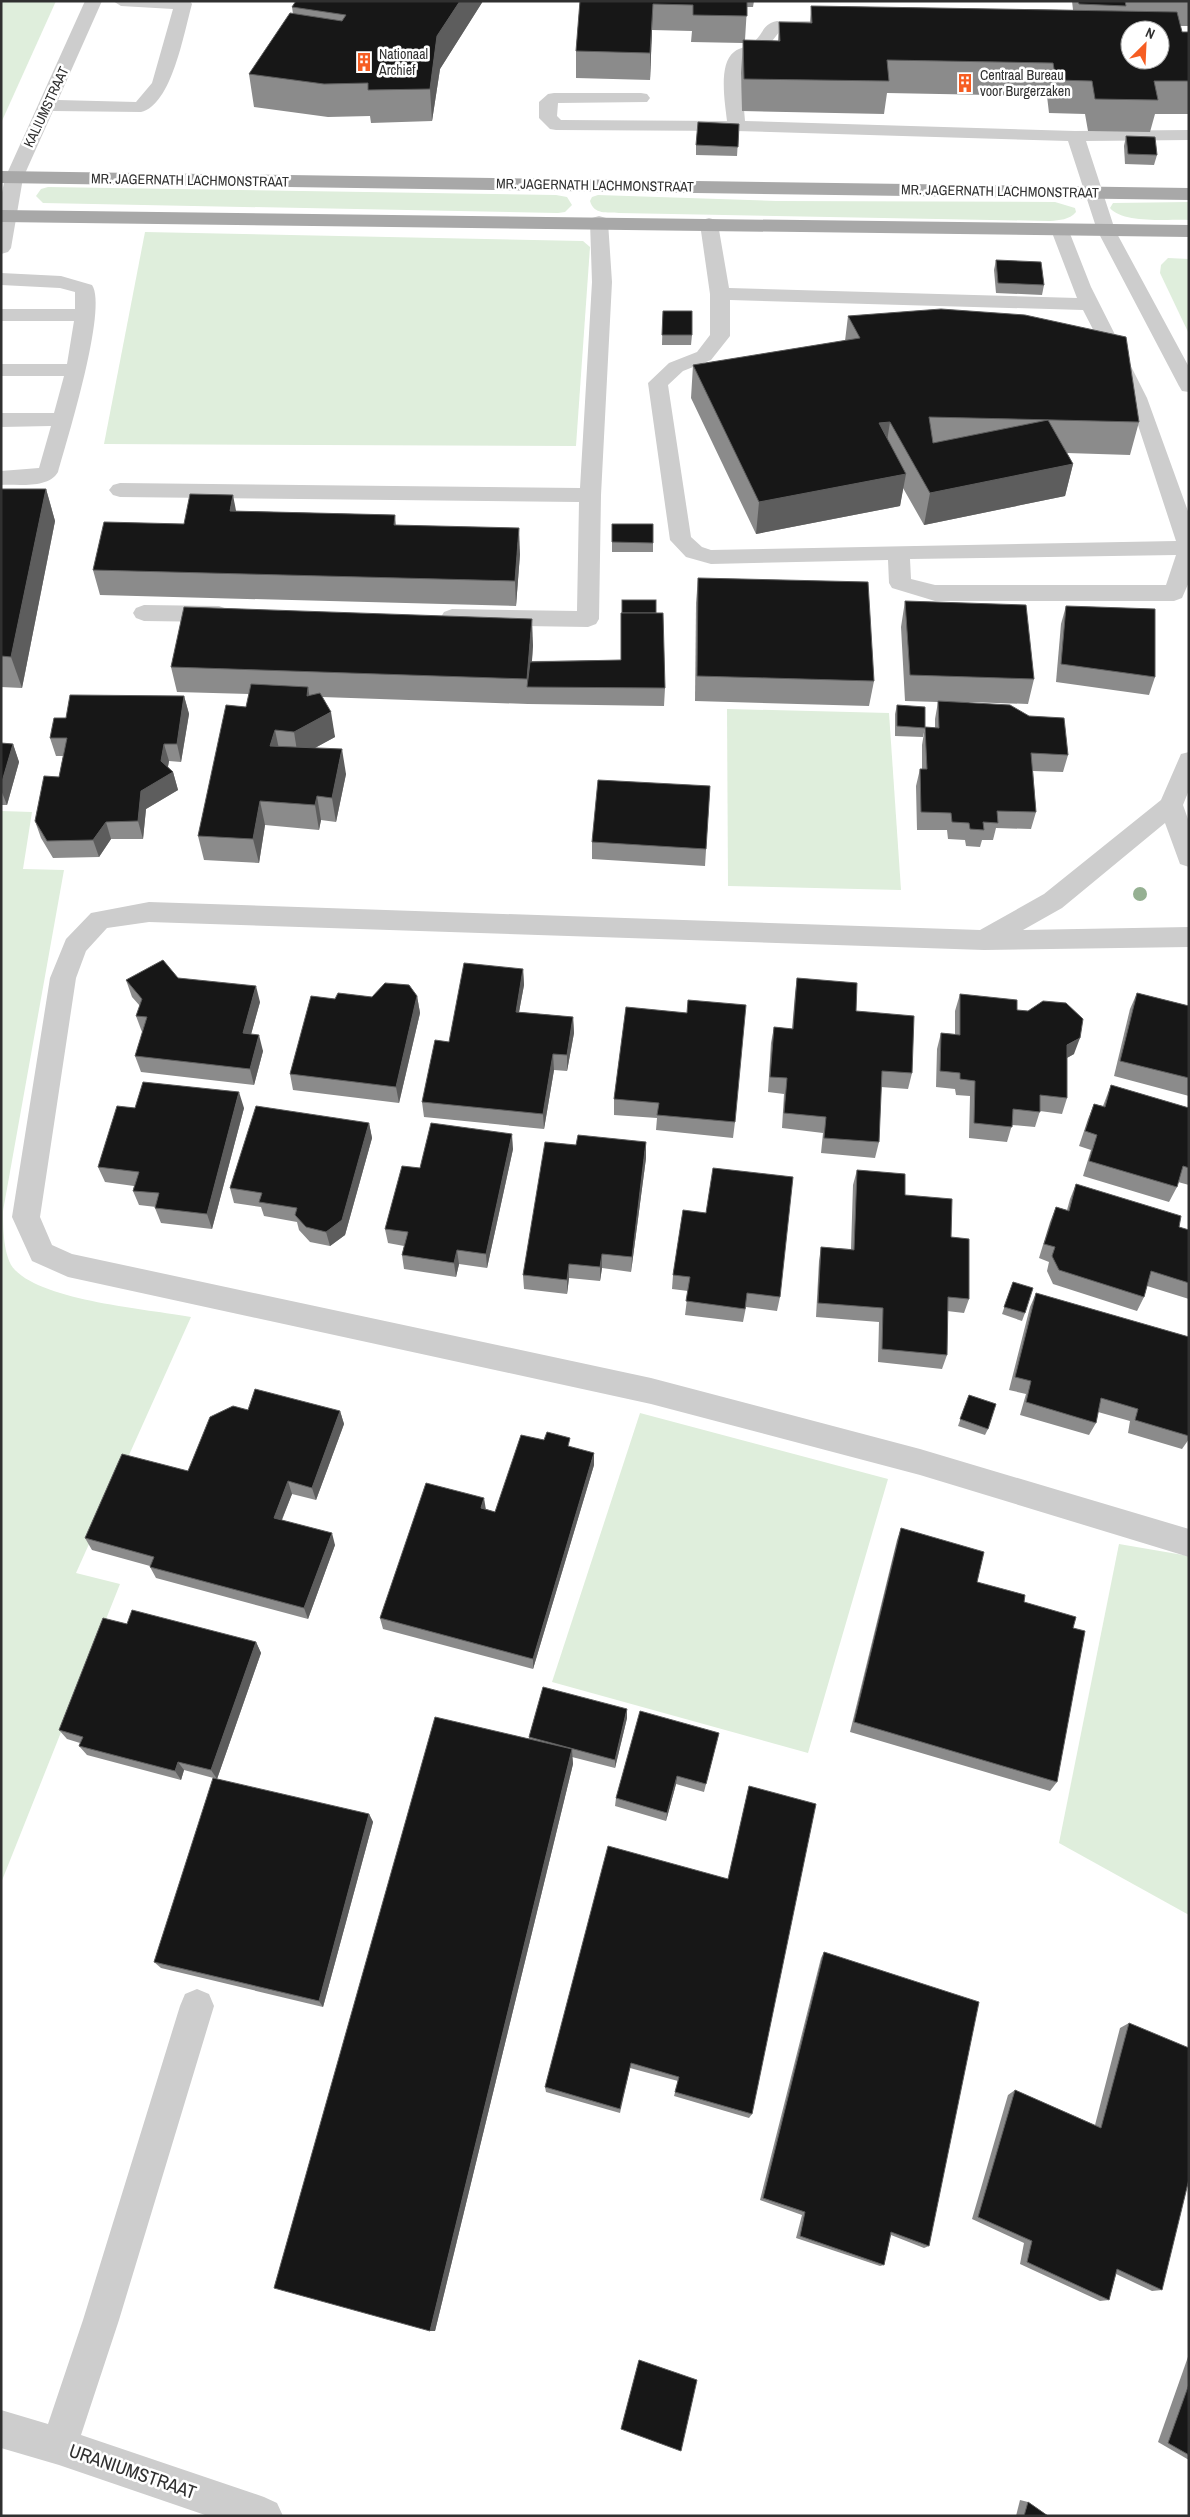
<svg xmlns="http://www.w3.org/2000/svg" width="1190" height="2517" font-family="'Archivo Narrow',sans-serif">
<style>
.green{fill:#dfeedc}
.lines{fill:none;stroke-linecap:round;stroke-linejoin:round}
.minor{fill:#cdcdcd;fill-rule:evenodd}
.major{fill:#a8a8a8;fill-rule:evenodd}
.tree{fill:#95b092}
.wall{fill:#8b8b8b}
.shaded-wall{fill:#5d5d5d}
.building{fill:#171717;stroke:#5d5d5d;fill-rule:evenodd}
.labels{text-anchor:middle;stroke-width:5;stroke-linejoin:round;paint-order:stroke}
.far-poi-label{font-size:14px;fill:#303030;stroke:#fff;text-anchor:start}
.far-street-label{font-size:14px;fill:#303030;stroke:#fff}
.near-street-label{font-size:19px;fill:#303030;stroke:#fff}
</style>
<rect width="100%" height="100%" fill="#fff"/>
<g class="green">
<polygon points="1,1 56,1 1,123"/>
<polygon points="48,187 556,195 567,197 572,205 565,212 558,213 43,203 36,196 41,189"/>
<path d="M598 195 776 201 1055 202 1075 208 1076 212C1069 220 1060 220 1050 221L619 213C607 212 594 215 590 201L592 197Z"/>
<path d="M1189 202V220C1169 219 1123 224 1110 208L1113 203Z"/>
<polygon points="145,232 583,241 590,247 576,446 104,444"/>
<polygon points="1168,258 1189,259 1189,334 1160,273 1161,265"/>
<polygon points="727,709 889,713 901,890 728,886"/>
<path d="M1 811 32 812 23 869 64 870 3 1211C3 1226 3 1258 15 1270 45 1301 147 1309 191 1317L76 1573 120 1584 1 1883Z"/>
<polygon points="640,1413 888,1479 808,1753 552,1682"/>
<polygon points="1119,1544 1189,1556 1189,1915 1059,1843"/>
</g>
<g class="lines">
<g class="minor">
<path d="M85 1H102L58 100 136 102 152 83 173 9 121 6 113 1H190L192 4C184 32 172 105 141 112L53 111 23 178 11 248 8 252 1 254V197L5 178Z"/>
<path d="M777 21H816L822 22 825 26 822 30 780 31 765 50 747 58 741 75 745 121 1075 131 1189 130V140L1086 141 1115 230 1189 367V392L1182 391 1179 386 1097 230 1068 141 736 131 556 130 550 129 539 118V102L548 94 554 93H641L647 94 650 98 647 102 558 103 557 116 561 120 727 121C725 103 718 64 734 52 740 47 749 47 755 41 764 32 763 24 777 21Z"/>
<polygon points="599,216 606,218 608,222 612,282 601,495 599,619 596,624 588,627 452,625 444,622 441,617 444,612 452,609 577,611 579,502 120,497 113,495 109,490 113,485 120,483 580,488 592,282 590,222 592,218"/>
<path d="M709 218 716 220 718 224 729 288 1077 298 1051 230 1053 226H1067L1091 287 1147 398 1189 514V582L1182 598 1174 601H935L892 588 889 583 888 560 711 564 686 557 670 540 648 383 669 363 697 352 710 335V294L700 224 702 220ZM730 300 1083 310 1118 378 1136 419 1176 541 711 550 702 547 691 537 668 385 683 371 711 360 730 336ZM1176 555 1166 585H935L911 579 910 559Z"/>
<path d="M1 273 61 276 92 285C108 308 67 440 58 472 48 489 19 484 1 485V471L39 468 51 426 1 427V413H54L64 376H1V364H67L74 321H1V309H75V292L60 288 1 285Z"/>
<polygon points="144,605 219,606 227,609 230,614 227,619 219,622 144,621 136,618 133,613 136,608"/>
<polygon points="1189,752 1189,790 1183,805 1189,822 1189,867 1180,864 1165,823 1062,908 1023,930 1189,927 1189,947 984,950 149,922 107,928 86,951 76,978 40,1217 52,1245 72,1254 651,1378 920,1449 1189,1529 1189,1557 920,1475 651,1404 68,1277 32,1261 12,1217 50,978 66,939 91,913 149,902 980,930 1044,894 1161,800 1181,754"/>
<polygon points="197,1989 209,1994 214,2006 119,2320 81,2435 264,2497 277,2503 283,2516 208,2516 59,2465 1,2448 1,2410 48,2424 83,2320 180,2006 185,1994"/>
</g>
<g class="major">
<polygon points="1,171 1189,188 1189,200 1,183"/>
<polygon points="1,210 1189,225 1189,237 1,222"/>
</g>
</g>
<circle class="tree" cx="1140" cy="894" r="7"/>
<g class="wall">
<polygon points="296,1 483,1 440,69 432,121 371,123 370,116 328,117 254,107 249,74 293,14 292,7"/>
<polygon points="580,1 754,1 753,7 747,7 745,40 778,41 779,22 810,23 811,6 1073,10 1072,1 1189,1 1189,26 1180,26 1182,32 1189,32 1189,114 1155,114 1150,132 1088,131 1085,114 1049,113 1047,96 887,93 884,114 742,111 741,73 743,43 691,42 692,31 652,30 650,80 576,78 576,51"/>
<polygon points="739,124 737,156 696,155 696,145"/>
<polygon points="1126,136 1157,155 1154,165 1125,164 1124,146"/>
<polygon points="996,260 1044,285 1042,295 996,293 994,270"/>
<polygon points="663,311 692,335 691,345 662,345"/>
<polygon points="848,316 1139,422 1130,455 1067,453 1073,464 1065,496 924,525 903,488 900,506 756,534 691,398 693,365 845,341"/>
<polygon points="1,489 46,489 55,521 22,688 1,687"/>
<polygon points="236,511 395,515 396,525 520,554 516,606 100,595 93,570 184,524"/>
<rect x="612" y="524" width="41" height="28"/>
<polygon points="698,578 874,681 869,706 695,701 696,603"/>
<polygon points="905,601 1034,679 1028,704 968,702 1068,755 1063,772 1033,771 1036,812 1031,829 996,828 993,840 982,840 980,847 966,846 965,840 948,839 947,830 917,830 916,786 920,769 922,769 922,745 925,727 935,728 935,719 938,702 905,701 901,627"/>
<polygon points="1066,606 1155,677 1149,695 1056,682 1061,624"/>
<polygon points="621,613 656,613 665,688 664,706 528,704 322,697 335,737 315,748 346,774 336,822 321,820 319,830 265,825 259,863 204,860 198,836 246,707 249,694 177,692 171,667 533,645 532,661 621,660"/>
<polygon points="184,696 189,714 181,762 169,761 168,767 173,772 178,790 146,809 143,839 111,839 99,857 53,858 41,838 35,821 59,777 63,756 56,756 50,738"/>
<polygon points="897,705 925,728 923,737 895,736 895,714"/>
<polygon points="1,743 13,744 19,762 7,805 1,805"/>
<polygon points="710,786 705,866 592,859 592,842"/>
<polygon points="523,969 524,985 519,1012 573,1017 574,1033 567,1071 554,1070 544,1129 424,1117 422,1102 449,1042"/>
<polygon points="178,978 260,1002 251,1034 263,1051 254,1085 141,1072 135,1056 143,1033 142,1032 136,1016 140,1006 132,997 126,980"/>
<polygon points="797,978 856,1011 912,1073 908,1089 881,1087 879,1142 875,1158 821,1153 823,1133 782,1128 784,1094 768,1092 771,1043 774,1027 792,1029 795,994"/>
<polygon points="1137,993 1189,1006 1189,1096 1114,1076 1130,1009"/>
<polygon points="960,994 1017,1010 1074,1054 1067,1058 1067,1098 1062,1114 1040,1111 1035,1127 1012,1125 1007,1142 969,1138 970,1096 956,1095 955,1089 936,1087 937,1049 941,1033 955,1034 955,1011"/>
<polygon points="417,996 420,1013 399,1103 293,1090 290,1074 335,999"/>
<polygon points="626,1007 735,1122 733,1138 656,1130 657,1118 614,1115 614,1099"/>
<polygon points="1111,1085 1189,1108 1189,1185 1178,1182 1177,1187 1169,1202 1083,1176 1091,1150 1079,1146 1088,1119 1094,1104 1103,1106"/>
<polygon points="135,1108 244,1108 212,1229 161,1223 155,1208 156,1207 139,1205 133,1191 134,1186 105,1182 98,1167"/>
<polygon points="369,1123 372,1138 345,1235 330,1246 310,1242 299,1230 297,1222 264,1216 261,1207 234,1203 230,1188"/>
<polygon points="513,1149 487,1268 459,1264 456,1277 404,1269 402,1255 404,1246 388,1243 385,1229 420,1168"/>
<polygon points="646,1158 631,1272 602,1268 600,1281 569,1278 567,1294 524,1289 523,1275"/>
<polygon points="857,1170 905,1195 951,1237 969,1299 964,1313 947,1311 947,1355 942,1369 878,1362 879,1322 816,1317 819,1261 821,1247 851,1249 853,1185"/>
<polygon points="1076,1184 1179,1227 1189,1230 1189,1299 1147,1286 1144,1297 1137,1311 1053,1284 1047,1271 1049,1262 1039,1258 1050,1222 1056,1207 1067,1210 1070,1199"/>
<polygon points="683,1210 780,1297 777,1311 746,1307 743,1322 685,1315 688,1291 672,1289 673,1275"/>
<polygon points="1013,1282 1025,1313 1022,1321 1002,1314"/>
<polygon points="1036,1293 1189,1337 1189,1439 1182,1449 1128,1433 1130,1421 1098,1412 1096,1423 1089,1435 1020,1415 1026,1394 1009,1390 1030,1307"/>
<polygon points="969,1395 988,1429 985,1435 958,1426"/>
<polygon points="248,1410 340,1411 344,1424 316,1500 292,1494 282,1520 335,1545 308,1619 156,1578 150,1567 150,1566 92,1550 85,1538 188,1471"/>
<polygon points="570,1447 594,1465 533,1669 383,1629 380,1618 486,1509 495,1512"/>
<polygon points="901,1528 977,1582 1024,1602 1073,1628 1057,1782 1050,1791 850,1732 897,1540"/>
<polygon points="127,1624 256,1642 261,1653 217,1779 184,1770 181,1780 87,1755 79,1746 80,1743 67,1739 59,1730"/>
<polygon points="627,1718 615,1768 572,1757 573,1764 435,2331 430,2331 529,1737"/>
<polygon points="719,1733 704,1792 676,1784 666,1821 615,1806 616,1798"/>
<polygon points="749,1786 752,2114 749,2118 674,2096 678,2081 630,2068 620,2113 546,2092 545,2087 728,1879"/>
<polygon points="369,1814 373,1822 323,2007 161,1968 154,1962"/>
<polygon points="824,1952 929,2246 924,2248 891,2235 884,2265 880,2266 796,2238 802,2215 760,2200 821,1958"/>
<polygon points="1129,2023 1162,2290 1152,2291 1116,2274 1109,2300 1100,2301 1020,2264 1024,2243 972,2219 1008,2095 1015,2090 1095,2125 1120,2028"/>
<polygon points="1189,2354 1189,2460 1158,2442"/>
<polygon points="1020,2500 1028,2502 1048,2516 1016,2516"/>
</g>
<g class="shaded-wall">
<polygon points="460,1 483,1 440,69 432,121 430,89 437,36"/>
<polygon points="653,4 652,30 650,80 650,53"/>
<polygon points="890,422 885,454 879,423"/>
<polygon points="1073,464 1065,496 924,525 930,493"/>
<polygon points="906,474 900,506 756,534 759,502"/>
<polygon points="46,489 55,521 22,688 11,657"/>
<polygon points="233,495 238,521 230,511"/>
<polygon points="519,528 520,554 516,606 515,581"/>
<polygon points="532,619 533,645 530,687 527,687 527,679"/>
<polygon points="308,687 312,712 307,696"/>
<polygon points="184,696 189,714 181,762 177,744"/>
<polygon points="331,712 335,737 298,757 294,732"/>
<polygon points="275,730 280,754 270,746"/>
<polygon points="13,744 19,762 7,805 1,790 1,785"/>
<polygon points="164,744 169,761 166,776 173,772 178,790 146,809 143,839 138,821 141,791 161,761"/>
<polygon points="342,749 346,774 336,822 332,798"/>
<polygon points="317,796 321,820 319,830 315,805"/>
<polygon points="260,801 265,825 259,863 253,839"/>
<polygon points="106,822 111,839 99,857 93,840"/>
<polygon points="523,969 524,985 516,1028 516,1012"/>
<polygon points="256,986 260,1002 247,1049 243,1033"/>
<polygon points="417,996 420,1013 399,1103 396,1087"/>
<polygon points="573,1017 574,1033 567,1071 567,1055"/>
<polygon points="259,1035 263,1051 254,1085 250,1069"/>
<polygon points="1080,1038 1074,1054 1061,1061 1067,1045"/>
<polygon points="553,1054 554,1070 544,1129 543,1114"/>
<polygon points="239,1092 244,1108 212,1229 207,1214"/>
<polygon points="369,1123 372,1138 345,1235 330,1246 326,1232"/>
<polygon points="512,1134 513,1149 487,1268 486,1254"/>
<polygon points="646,1142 646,1158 631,1272 632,1257"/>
<polygon points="457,1250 459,1264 456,1277 454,1263"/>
<polygon points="602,1254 602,1268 600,1281 600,1267"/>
<polygon points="569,1264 569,1278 567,1294 567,1280"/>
<polygon points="340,1411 344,1424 316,1500 312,1488"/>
<polygon points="594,1453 594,1465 533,1669 533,1659"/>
<polygon points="288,1481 292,1494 278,1529 274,1518"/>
<polygon points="484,1498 486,1510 481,1508"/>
<polygon points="332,1533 335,1545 308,1619 304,1608"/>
<polygon points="256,1642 261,1653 217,1779 211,1770"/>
<polygon points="627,1709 627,1718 615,1768 615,1760"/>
<polygon points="572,1749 573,1764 435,2331 430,2331"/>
<polygon points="178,1762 184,1770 181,1780 175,1771"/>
<polygon points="677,1776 676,1784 666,1821 667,1813"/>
<polygon points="369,1814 373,1822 323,2007 319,2001"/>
</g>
<g class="building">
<polygon points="296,1 460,1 437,36 430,89 368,90 368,83 324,84 249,74 290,13 342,21 346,15 292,7"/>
<polygon points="580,1 747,1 747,16 693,15 693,5 653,4 650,53 576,51"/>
<polygon points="1078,1 1125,1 1126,6 1079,4"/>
<path d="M811 6 1177 12 1182 32H1189V81H1154L1158 100 1095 99 1092 81 1056 80 1053 63 887 60 889 81 744 79 743 40 780 41 779 22 812 23ZM1130 30H1160V60H1130Z"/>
<polygon points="698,122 739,124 738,147 696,145"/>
<polygon points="1126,136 1155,137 1157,155 1128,154"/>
<polygon points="996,260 1041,262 1044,285 998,283"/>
<polygon points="941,309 1025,315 1126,337 1139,422 929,417 933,443 1048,420 1073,464 930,493 890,422 879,423 906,474 759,502 693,365 860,338 848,316"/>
<polygon points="663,311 692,311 692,335 662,335"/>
<polygon points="1,489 46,489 11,657 1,656"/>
<polygon points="190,494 233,495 230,511 395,515 394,525 519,528 515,581 93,570 104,522 184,524"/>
<polygon points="612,524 653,524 653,543 612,542"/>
<polygon points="698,578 868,582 874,681 697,676"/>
<rect x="622" y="600" width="34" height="13"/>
<polygon points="905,601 1026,605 1034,679 910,675"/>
<polygon points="1066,606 1155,609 1155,677 1061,664"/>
<polygon points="184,607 532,619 527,679 171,667"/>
<polygon points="621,613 663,613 665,688 527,687 530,662 621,660"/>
<polygon points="251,684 308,687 307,696 320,693 331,712 294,732 275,730 270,746 342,749 332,798 317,796 315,805 260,801 253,839 198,836 226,705 246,707"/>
<polygon points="70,695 184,696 177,744 164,744 161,761 173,772 141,791 138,821 106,822 93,840 47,841 35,821 44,776 59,777 67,738 50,738 54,718 66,718"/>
<polygon points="938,701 1010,705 1029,716 1064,718 1068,755 1031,753 1036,812 997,811 998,823 983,822 984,830 970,829 969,823 952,822 951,813 921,812 920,769 927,769 925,727 939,728"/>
<polygon points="897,705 925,707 925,728 897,726"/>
<polygon points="1,743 13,744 1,785"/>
<polygon points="598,780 710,786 706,849 592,842"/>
<polygon points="163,960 178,978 256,986 243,1033 259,1035 250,1069 135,1056 147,1017 136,1016 142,999 126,980"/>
<polygon points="464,963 523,969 516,1012 573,1017 567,1055 553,1054 543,1114 422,1102 435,1040 449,1042"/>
<polygon points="797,978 857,983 856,1011 914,1016 912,1073 882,1071 879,1142 824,1138 826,1117 784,1113 787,1078 770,1077 774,1027 793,1029"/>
<polygon points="385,983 409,985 417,996 396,1087 290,1074 311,996 335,999 338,993 372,997"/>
<polygon points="1137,993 1189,1006 1189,1078 1120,1061"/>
<polygon points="960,994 1017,1000 1017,1010 1028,1011 1043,1001 1066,1003 1083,1019 1080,1038 1067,1045 1067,1098 1040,1095 1040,1112 1013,1109 1012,1127 974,1123 975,1081 960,1079 960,1073 940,1071 941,1033 960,1035"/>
<polygon points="688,1000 746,1005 735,1122 657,1115 659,1103 614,1099 626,1007 687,1013"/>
<polygon points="143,1082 239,1092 207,1214 155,1208 159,1193 133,1191 139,1172 98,1167 117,1106 135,1108"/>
<polygon points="1111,1085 1189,1108 1189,1168 1183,1166 1177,1187 1089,1161 1097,1135 1085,1131 1094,1104 1105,1107"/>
<polygon points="256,1106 369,1123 342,1220 326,1232 306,1227 295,1215 297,1208 259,1202 262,1193 230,1188"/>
<polygon points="431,1123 512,1134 486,1254 457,1250 454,1263 402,1255 408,1232 385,1229 402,1166 420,1168"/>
<polygon points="578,1135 646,1142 632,1257 602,1254 600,1267 569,1264 567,1280 523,1275 545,1142 576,1145"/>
<polygon points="713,1168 793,1177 780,1297 747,1293 745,1309 686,1301 690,1277 673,1275 683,1210 706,1213"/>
<polygon points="857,1170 905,1174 905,1195 952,1199 951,1237 969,1239 969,1299 948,1297 947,1355 882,1349 883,1308 818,1303 821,1247 854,1250"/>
<polygon points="1076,1184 1181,1216 1179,1227 1189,1230 1189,1283 1151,1271 1144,1297 1059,1270 1052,1256 1055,1247 1044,1244 1056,1207 1069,1211"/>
<polygon points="1013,1282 1033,1288 1025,1313 1004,1307"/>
<polygon points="1036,1293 1189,1337 1189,1436 1135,1420 1138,1409 1101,1398 1096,1423 1026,1402 1031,1381 1015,1377"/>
<polygon points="255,1389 340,1411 312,1488 288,1481 274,1518 332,1533 304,1608 150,1567 154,1557 85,1538 122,1454 188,1471 210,1417 233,1406 248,1410"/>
<polygon points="969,1395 996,1404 988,1429 960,1419"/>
<polygon points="547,1432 570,1438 568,1446 594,1453 533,1659 380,1618 426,1483 484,1498 481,1508 495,1512 521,1435 544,1440"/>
<polygon points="901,1528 984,1552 977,1582 1025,1595 1024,1602 1076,1617 1073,1628 1085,1631 1057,1782 854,1722"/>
<polygon points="132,1610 256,1642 211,1770 178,1762 175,1771 79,1746 83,1737 59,1730 103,1618 127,1624"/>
<polygon points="543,1687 627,1709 615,1760 529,1737"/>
<polygon points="640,1711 719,1733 706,1784 677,1776 667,1813 616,1798"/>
<polygon points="435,1717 572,1749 430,2331 274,2288"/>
<polygon points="213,1778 369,1814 319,2001 154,1962"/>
<polygon points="749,1786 816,1804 752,2114 675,2092 679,2077 631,2063 620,2109 545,2087 608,1846 728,1879"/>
<polygon points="824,1952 979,2002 929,2246 891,2232 884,2265 800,2236 805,2212 763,2198"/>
<polygon points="1129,2023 1189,2048 1189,2179 1162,2290 1117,2269 1109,2300 1027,2262 1032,2241 978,2217 1015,2090 1101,2128"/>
<polygon points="639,2360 697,2380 681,2451 621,2429"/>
<polygon points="1189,2384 1189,2455 1168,2443"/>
<polygon points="1028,2502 1048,2516 1024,2516"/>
</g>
<defs>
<g id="building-bare" transform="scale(1.5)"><path d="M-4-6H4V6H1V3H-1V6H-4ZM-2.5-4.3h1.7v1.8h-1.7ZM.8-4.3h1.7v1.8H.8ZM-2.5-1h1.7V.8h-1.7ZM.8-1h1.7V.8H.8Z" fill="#f65d22" stroke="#fff" stroke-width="2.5" paint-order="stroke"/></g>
</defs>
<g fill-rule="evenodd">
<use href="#building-bare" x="364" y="62"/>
<use href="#building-bare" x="965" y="83"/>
</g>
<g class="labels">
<g class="far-poi-label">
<text x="379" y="59">Nationaal<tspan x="379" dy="16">Archief</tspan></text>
<text x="980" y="80">Centraal Bureau<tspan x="980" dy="16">voor Burgerzaken</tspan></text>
</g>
<g class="far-street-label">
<text transform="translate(46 107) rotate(-65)" y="5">KALIUMSTRAAT</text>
<text transform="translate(190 180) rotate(1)" y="5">MR. JAGERNATH LACHMONSTRAAT</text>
<text transform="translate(595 185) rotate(1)" y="5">MR. JAGERNATH LACHMONSTRAAT</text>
<text transform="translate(1000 191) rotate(1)" y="5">MR. JAGERNATH LACHMONSTRAAT</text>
</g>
<g class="near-street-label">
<text transform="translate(133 2471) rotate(19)" y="7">URANIUMSTRAAT</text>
</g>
</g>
<rect width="1190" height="2517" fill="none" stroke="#303030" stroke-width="5"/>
<g transform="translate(1145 45) rotate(24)"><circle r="24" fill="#ffffff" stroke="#acacac"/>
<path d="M0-4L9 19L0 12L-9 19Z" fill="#f65d22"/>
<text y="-8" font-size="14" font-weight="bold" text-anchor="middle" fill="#303030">N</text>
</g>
</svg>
